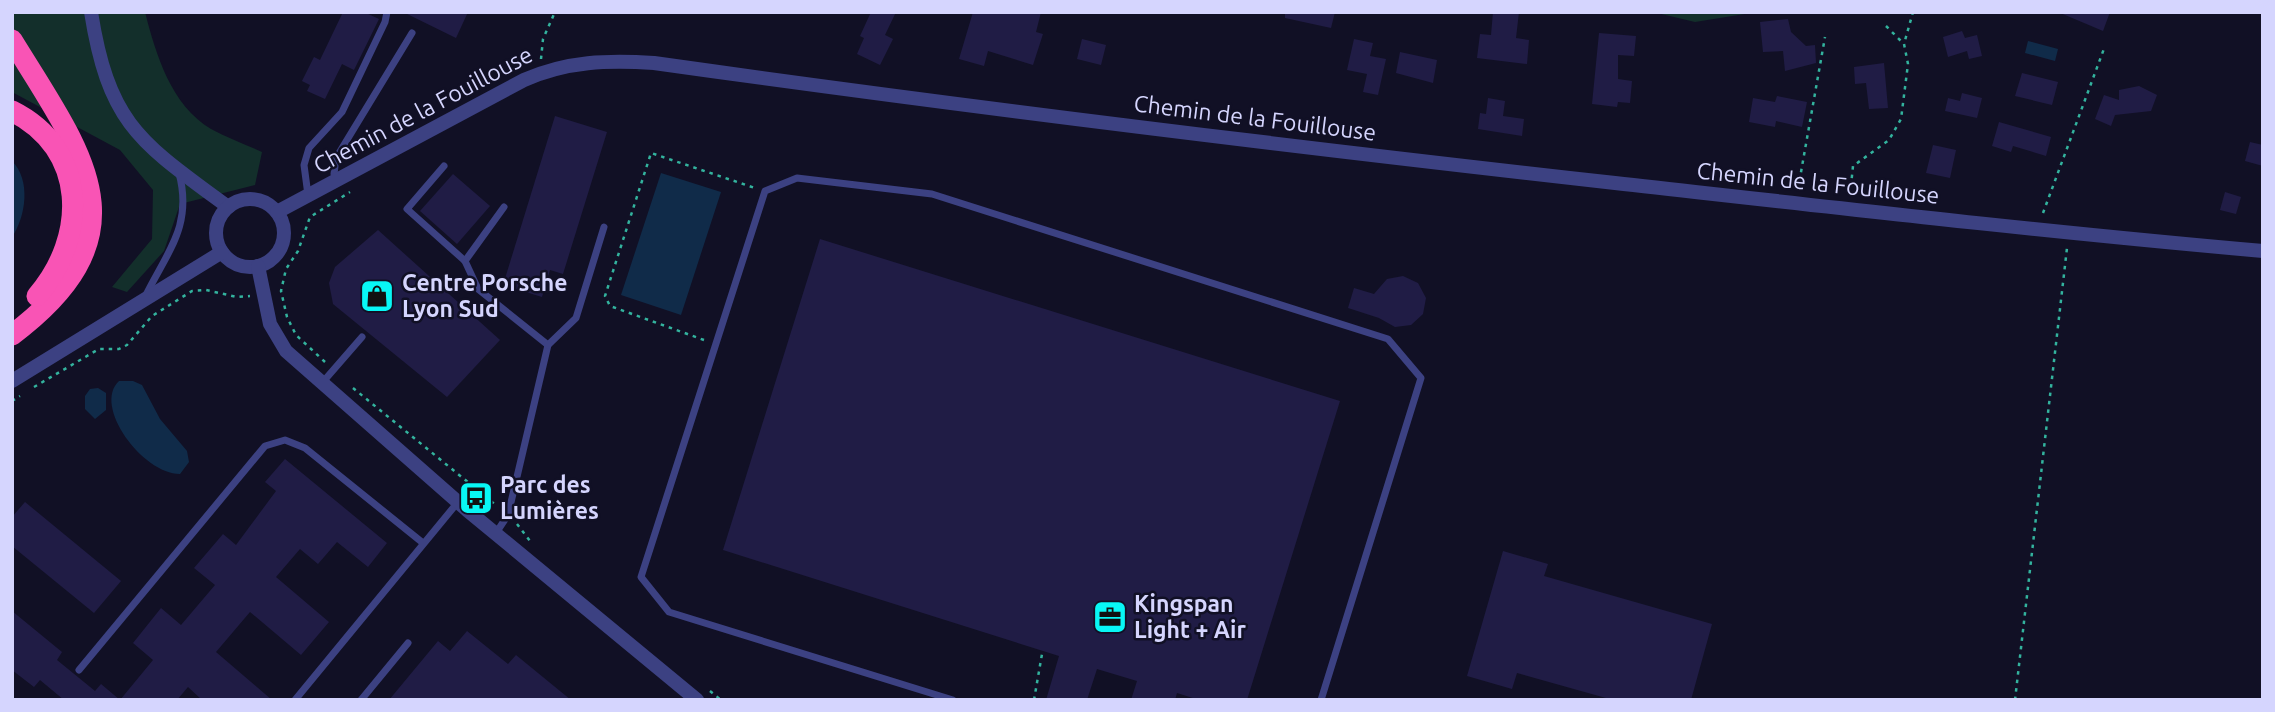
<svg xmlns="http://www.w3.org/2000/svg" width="2275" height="712" font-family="Ubuntu,sans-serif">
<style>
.green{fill:#132f2b}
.water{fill:#102b49}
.building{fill:#201c45}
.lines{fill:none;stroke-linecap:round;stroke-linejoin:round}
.path{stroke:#33b39e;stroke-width:2.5;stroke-dasharray:3.5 5;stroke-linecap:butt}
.service{stroke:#3c4182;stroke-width:7}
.minor{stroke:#3c4182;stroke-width:14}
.motorway{stroke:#f954b5;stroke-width:21}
.labels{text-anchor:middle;stroke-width:5;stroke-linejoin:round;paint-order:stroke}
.street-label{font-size:23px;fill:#d5d5fe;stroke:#111025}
.poi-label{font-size:23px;font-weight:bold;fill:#d5d5fe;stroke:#111025;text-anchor:start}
</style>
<rect width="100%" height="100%" fill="#111025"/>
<g class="green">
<path d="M12 12H145C156 55 171 105 211 129 227 138 245 144 262 152L255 185 180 204 164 251 127 292 112 287 152 239 153 190 120 150 12 92Z"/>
<polygon points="1653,12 1757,12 1695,22"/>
</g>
<g class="water">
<polygon points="2028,41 2058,49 2055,61 2025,53"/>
<path d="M12 161C31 180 26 216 12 237Z"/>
<polygon points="661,173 721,192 681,315 621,295"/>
<path d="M119 381H133L142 385 160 419 187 451 189 462 180 474C143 474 92 406 119 381Z"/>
<polygon points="98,388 106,393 106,410 95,419 85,409 85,396 90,389"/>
</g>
<g class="building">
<polygon points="343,12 364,12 379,19 354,70 342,64 325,99 307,91 310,85 302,81 314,57 320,60"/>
<polygon points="403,12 468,12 456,38"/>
<polygon points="871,12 896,12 885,35 893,39 880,65 857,54 864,38 860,36"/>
<polygon points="973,12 1041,12 1036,32 1043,34 1033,65 988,51 984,66 959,59"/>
<polygon points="1285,12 1335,12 1331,28 1285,18"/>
<polygon points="1493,12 1519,12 1516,38 1529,40 1527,64 1477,58 1480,34 1491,35"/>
<polygon points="2058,12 2110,12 2103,31"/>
<polygon points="1788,19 1791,32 1806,46 1815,45 1816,63 1785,71 1783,51 1763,52 1760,22"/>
<polygon points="1962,31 1965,38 1977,35 1982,56 1969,59 1967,51 1948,57 1943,37"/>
<polygon points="1599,33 1636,36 1634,56 1618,55 1618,79 1632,81 1630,103 1618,102 1617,107 1592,104"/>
<polygon points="1082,39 1106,45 1101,65 1077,59"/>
<polygon points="1354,39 1373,43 1370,56 1386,59 1378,95 1363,92 1367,74 1347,70"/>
<polygon points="1400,52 1437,60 1433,83 1396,73"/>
<polygon points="1884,63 1888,108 1869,109 1866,83 1855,84 1854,67"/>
<polygon points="2022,73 2058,82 2052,105 2015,96"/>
<polygon points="2139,86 2157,95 2151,111 2115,115 2111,126 2095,119 2104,95 2119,100 2119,90"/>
<polygon points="1962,93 1982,98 1977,118 1945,111 1948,98 1960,101"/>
<polygon points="1777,96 1807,102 1802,127 1776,121 1775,127 1749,122 1753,98 1775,102"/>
<polygon points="1488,98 1505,101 1503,116 1524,119 1522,136 1478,129 1480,113 1486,114"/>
<polygon points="555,116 607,132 563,274 550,270 542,297 503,285"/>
<polygon points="1999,122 2051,137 2046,156 2013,146 2011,152 1992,146"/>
<polygon points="2250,142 2263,145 2263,166 2245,161"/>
<polygon points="1933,145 1956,150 1950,178 1926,173"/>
<polygon points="453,174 490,206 457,244 420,211"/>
<polygon points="2225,192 2241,197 2236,214 2220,210"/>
<polygon points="378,230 500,340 447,397 333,304 329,283 335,267"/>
<polygon points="820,239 1340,401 1247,700 1199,700 1177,693 1175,700 1131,700 1137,681 1097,669 1087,700 1046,700 1059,656 723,550"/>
<polygon points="1403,276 1418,283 1426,298 1423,314 1411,325 1395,327 1379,318 1348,308 1354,288 1374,294 1387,279"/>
<polygon points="285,459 387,543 368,567 337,542 318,564 300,549 276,577 329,622 301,655 250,612 216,652 272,700 202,700 188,687 177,700 120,700 153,660 133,643 161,608 181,625 215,585 194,568 223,534 236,545 276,491 265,482"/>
<polygon points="25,502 121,581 94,613 12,546 12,517"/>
<polygon points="1503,551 1548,564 1544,576 1712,624 1691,700 1613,700 1517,673 1512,689 1467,676"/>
<polygon points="12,611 62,652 57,660 95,691 101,684 120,700 64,700 40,680 34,687 12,670"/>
<polygon points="467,631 508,664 516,655 571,700 389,700 438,641 450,651"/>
</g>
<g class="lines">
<g class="path">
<polyline points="1886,26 1904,44"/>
<polyline points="541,59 543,39 555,12"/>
<polyline points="1798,189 1825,37"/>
<polyline points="1850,195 1853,166 1889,140 1901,119 1908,64 1904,44 1913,12"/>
<polyline points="2043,213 2105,46"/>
<polyline points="704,340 610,306 605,296 651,153 755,188"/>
<polyline points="325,362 296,335 287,317 281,291 286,269 298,251 310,217 350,192"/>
<polyline points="34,387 99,349 119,349 127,345 152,316 192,291 206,290 237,297 250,296"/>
<polyline points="353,388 497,506"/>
<polyline points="12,401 20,396"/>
<polyline points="517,524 530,541"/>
<polyline points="710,691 721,700"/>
<polyline points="1034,700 1042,654"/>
<polyline points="2015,700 2067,248"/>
</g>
<g class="service">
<polyline points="444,166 407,209 465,261 478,289 548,345 508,515 496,533"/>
<polyline points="338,181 334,174 336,158 412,33"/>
<polyline points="308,195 304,165 309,148 342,112 385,22 387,12"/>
<polyline points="465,261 504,207"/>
<path d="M146 295C167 252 193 226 179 173"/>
<polyline points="548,345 576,318 604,227"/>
<polyline points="322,383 362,337"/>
<polyline points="79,670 265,446 285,440 305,448 423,543"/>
<polyline points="295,700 458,502"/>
<polyline points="361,700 408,643"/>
<polyline points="953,700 669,612 641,577 765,191 797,178 932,194 1388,339 1421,378 1321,700"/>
</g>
<g class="minor">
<path d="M91 12C109 125 140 142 228 207"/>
<circle cx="250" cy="233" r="34"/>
<path d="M277 212 524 80C567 61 608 60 654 63 974 108 1294 147 1615 183 1831 207 2046 232 2263 251"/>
<polyline points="258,266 270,324 286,351 467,510 697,700"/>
<polyline points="12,381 222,252"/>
</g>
<g class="motorway">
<path d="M12 40C82 154 149 232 12 335"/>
<path d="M12 111C88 149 88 237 37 296"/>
</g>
</g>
<defs>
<g id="shop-square" transform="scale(1.75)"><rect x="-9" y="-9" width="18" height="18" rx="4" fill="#08f7f5" stroke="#111025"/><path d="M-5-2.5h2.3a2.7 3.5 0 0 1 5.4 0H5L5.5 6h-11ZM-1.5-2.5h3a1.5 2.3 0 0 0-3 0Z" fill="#111"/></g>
<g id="bus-square" transform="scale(1.75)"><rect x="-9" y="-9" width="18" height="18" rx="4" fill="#08f7f5" stroke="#111025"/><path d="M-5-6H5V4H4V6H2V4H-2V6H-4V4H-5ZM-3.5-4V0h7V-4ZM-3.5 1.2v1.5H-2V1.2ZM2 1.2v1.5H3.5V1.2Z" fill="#111"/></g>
<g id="office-square" transform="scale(1.75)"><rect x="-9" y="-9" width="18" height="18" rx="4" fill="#08f7f5" stroke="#111025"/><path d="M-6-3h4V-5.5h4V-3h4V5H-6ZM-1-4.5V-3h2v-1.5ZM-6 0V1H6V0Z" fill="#111"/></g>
</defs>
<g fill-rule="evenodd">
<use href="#shop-square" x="377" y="296"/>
<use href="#bus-square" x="476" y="498"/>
<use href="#office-square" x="1110" y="617"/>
</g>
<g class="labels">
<g class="street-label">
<text transform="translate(423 110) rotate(-28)" y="8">Chemin de la Fouillouse</text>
<text transform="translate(1255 118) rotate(7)" y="8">Chemin de la Fouillouse</text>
<text transform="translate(1818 183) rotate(6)" y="8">Chemin de la Fouillouse</text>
</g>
<g class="poi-label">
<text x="402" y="291">Centre Porsche<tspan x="402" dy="26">Lyon Sud</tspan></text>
<text x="500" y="493">Parc des<tspan x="500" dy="26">Lumières</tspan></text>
<text x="1134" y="612">Kingspan<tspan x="1134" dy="26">Light + Air</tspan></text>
</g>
</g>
<rect width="2275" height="712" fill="none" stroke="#d5d5fe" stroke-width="28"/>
</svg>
